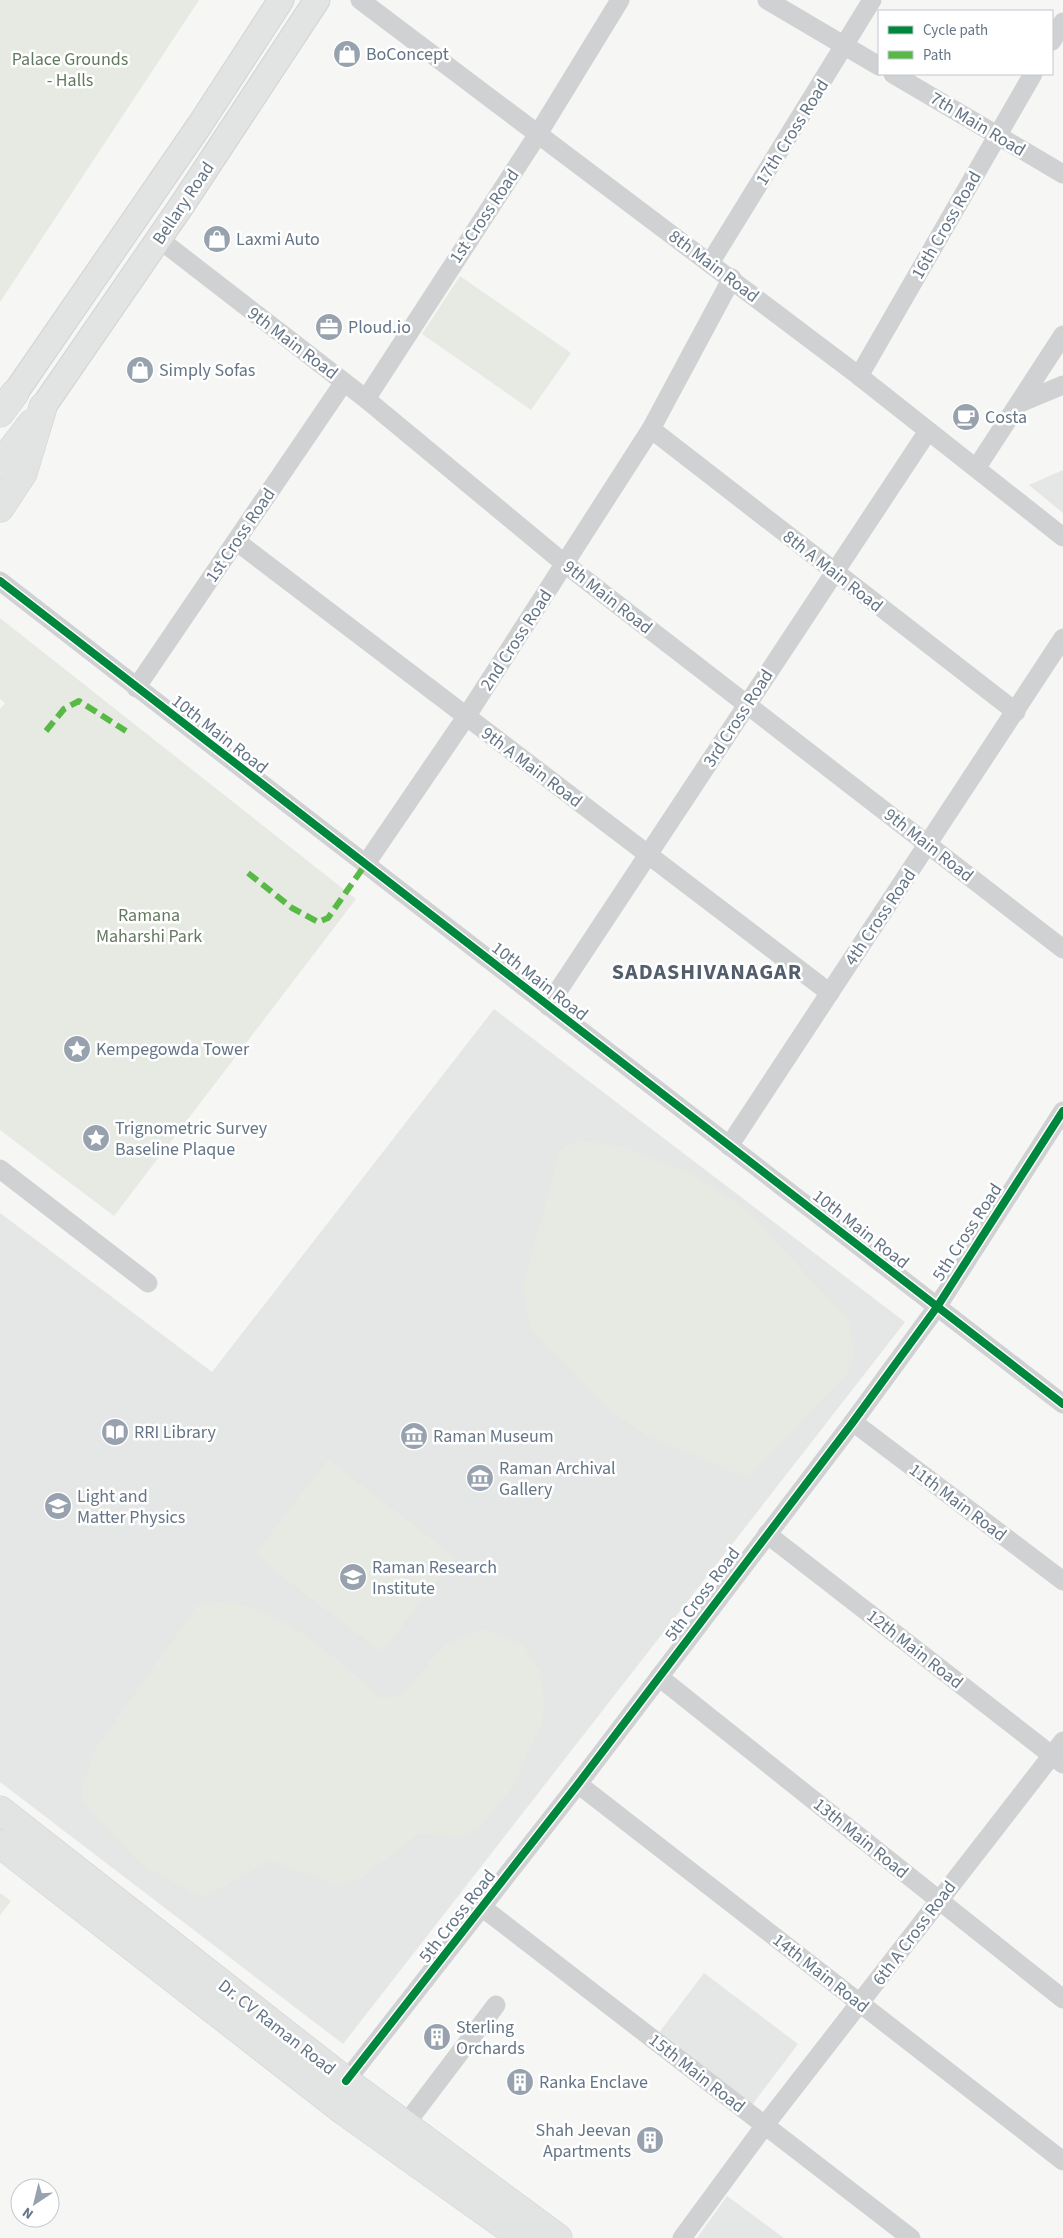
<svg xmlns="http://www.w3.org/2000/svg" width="1063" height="2238" font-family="'Source Sans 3',sans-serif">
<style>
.built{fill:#e5e6e6}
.green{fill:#e6eae3}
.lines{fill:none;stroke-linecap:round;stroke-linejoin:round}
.major-casing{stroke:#d2d3d4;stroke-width:27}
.highway-casing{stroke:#d1d2d4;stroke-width:29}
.minor{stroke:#d0d1d2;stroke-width:19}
.major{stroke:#e2e3e3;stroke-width:25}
.highway{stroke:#e2e3e3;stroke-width:28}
.quiet{stroke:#58b947;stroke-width:6;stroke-dasharray:12 6;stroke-linecap:butt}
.cycleway-casing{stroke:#fff;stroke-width:11}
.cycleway{stroke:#00873e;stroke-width:8}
.labels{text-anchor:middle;stroke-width:5;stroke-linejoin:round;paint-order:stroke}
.poi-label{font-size:18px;fill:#647587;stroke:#fff;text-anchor:start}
.park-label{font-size:18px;fill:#63795f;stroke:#fff}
.street-label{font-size:18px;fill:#647587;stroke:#fff}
.district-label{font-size:22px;font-weight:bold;letter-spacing:1px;fill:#535f6c;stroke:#fff}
</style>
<rect width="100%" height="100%" fill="#f6f6f5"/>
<g class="built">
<polygon points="1063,470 1063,513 1029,485"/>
<polygon points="494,1009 905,1322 343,2044 0,1782 0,1213 212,1372"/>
<polygon points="704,1973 798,2044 752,2105 658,2034"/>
<polygon points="727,2196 784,2238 697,2238"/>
</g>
<g class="green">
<polygon points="0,0 199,0 0,302"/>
<polygon points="460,276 571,353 531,410 422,334"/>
<polygon points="0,618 356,899 114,1216 0,1130 0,709 5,703 0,699"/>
<polygon points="579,1140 625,1147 693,1174 746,1209 849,1321 855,1356 846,1375 748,1478 647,1436 612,1412 530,1329 523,1288 559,1151"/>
<polygon points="328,1459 455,1557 382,1653 254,1555"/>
<path d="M208 1601C279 1602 330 1654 381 1698L402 1695 443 1646 484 1629 523 1645 540 1671 545 1705 541 1726 513 1786 481 1827 462 1836 419 1834 358 1880 338 1886 270 1861 203 1898 143 1866 83 1802 81 1792 93 1752 196 1607Z"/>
<polygon points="0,1893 11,1901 0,1915"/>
</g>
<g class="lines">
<g class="major-casing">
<g id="major">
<polyline points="15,393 199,126 281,0"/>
<polyline points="43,407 182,205 317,0"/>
</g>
</g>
<g class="highway-casing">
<g id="highway">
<polyline points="0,413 15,393"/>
<polyline points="0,465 32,423"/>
<polyline points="0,508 23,473 43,407"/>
<polyline points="0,1810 346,2081 558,2238"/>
<polyline points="0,1844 345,2112 522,2238"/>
</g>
</g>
<g class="minor">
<polyline points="360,0 859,376 1063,537"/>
<polyline points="767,0 879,66"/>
<polyline points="1052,41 1063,22"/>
<polyline points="893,74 1063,174"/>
<polyline points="159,239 366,399 565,564 1063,949"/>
<polyline points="710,263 872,0"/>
<polyline points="859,376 1033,74"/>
<polyline points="366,399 538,134 620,0"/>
<polyline points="1020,403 1063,385"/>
<polyline points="651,429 1016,712"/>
<polyline points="977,467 1063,335"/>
<polyline points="236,541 830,993"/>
<polyline points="0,581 1063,1404"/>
<polyline points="136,688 344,382"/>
<polyline points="365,865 466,717 651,429 732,278"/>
<polyline points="548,1006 928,431"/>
<polyline points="729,1146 1063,638"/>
<polyline points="0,1169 148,1283"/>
<polyline points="853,1422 1063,1581"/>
<polyline points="767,1534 1063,1764"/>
<polyline points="659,1677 1063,1999"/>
<polyline points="578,1784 1063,2161"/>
<polyline points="483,1908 911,2238"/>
<polyline points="346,2081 578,1784 853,1422 937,1307 1063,1111"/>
<polyline points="405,2125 496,2005"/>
<polyline points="682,2238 765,2125 1063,1741"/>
</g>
<use href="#major" class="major"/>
<use href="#highway" class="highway"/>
<g class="quiet">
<polyline points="46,731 64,709 79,701 126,731"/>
<polyline points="248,873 292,908 318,922 328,918 365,865"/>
</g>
<g class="cycleway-casing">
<g id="cycleway">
<polyline points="0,581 1063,1404"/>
<polyline points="346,2081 578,1784 853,1422 937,1307 1063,1111"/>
</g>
</g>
<use href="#cycleway" class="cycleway"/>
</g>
<defs>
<g id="shop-disc" transform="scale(1.4375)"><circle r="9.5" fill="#97a2ae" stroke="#fff"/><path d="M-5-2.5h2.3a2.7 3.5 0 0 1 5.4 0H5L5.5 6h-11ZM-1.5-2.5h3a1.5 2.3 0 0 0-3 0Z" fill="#fff"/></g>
<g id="office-disc" transform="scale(1.4375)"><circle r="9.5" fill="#97a2ae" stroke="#fff"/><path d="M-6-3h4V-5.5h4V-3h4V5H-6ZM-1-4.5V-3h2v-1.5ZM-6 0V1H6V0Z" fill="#fff"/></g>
<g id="cafe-disc" transform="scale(1.4375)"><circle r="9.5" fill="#97a2ae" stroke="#fff"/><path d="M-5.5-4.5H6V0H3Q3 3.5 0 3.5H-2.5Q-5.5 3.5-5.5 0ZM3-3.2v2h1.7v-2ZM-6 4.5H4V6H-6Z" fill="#fff"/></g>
<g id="sight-disc" transform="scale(1.4375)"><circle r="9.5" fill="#97a2ae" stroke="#fff"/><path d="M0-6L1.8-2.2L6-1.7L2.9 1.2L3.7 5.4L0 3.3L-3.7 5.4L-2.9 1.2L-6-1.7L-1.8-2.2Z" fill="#fff"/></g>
<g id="library-disc" transform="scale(1.4375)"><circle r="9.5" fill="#97a2ae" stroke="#fff"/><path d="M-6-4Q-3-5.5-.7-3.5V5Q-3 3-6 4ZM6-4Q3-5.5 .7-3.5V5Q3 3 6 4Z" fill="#fff"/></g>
<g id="museum-disc" transform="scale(1.4375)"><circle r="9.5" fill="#97a2ae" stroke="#fff"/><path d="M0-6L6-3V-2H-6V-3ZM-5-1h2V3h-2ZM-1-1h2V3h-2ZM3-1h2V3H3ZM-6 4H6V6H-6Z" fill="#fff"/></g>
<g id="university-disc" transform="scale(1.4375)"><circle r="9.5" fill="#97a2ae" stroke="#fff"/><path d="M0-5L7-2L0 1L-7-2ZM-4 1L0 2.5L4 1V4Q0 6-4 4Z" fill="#fff"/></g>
<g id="building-disc" transform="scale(1.4375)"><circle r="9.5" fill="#97a2ae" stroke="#fff"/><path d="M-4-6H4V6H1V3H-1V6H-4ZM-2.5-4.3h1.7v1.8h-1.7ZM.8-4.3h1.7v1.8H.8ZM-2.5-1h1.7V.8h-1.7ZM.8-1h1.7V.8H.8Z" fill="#fff"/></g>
</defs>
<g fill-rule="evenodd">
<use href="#shop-disc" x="347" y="54"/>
<use href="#shop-disc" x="217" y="239"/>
<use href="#office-disc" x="329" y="327"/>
<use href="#shop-disc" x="140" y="370"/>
<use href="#cafe-disc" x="966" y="417"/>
<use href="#sight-disc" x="77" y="1049"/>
<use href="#sight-disc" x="96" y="1138"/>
<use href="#library-disc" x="115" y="1432"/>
<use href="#museum-disc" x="414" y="1436"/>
<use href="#museum-disc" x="480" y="1478"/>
<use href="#university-disc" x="58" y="1506"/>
<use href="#university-disc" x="353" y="1577"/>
<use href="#building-disc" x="437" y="2037"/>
<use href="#building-disc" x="520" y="2082"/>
<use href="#building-disc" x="650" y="2140"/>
</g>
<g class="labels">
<g class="poi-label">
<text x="366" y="60">BoConcept</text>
<text x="236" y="245">Laxmi Auto</text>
<text x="348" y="333">Ploud.io</text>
<text x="159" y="376">Simply Sofas</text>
<text x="985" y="423">Costa</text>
<text x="96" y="1055">Kempegowda Tower</text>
<text x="115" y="1134">Trignometric Survey<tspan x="115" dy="21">Baseline Plaque</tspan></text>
<text x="134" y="1438">RRI Library</text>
<text x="433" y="1442">Raman Museum</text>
<text x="499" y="1474">Raman Archival<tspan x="499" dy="21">Gallery</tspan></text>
<text x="77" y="1502">Light and<tspan x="77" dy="21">Matter Physics</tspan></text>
<text x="372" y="1573">Raman Research<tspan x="372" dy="21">Institute</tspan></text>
<text x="456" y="2033">Sterling<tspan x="456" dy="21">Orchards</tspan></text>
<text x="539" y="2088">Ranka Enclave</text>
<text x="631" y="2136" text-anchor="end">Shah Jeevan<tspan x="631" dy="21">Apartments</tspan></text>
</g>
<g class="park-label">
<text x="70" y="65">Palace Grounds<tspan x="70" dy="21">- Halls</tspan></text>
<text x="149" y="921">Ramana<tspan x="149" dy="21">Maharshi Park</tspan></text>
</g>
<g class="street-label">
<text transform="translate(978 124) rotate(31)" y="6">7th Main Road</text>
<text transform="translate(792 132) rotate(-58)" y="6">17th Cross Road</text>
<text transform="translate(183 203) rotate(-56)" y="6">Bellary Road</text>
<text transform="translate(484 216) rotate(-56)" y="6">1st Cross Road</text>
<text transform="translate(946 225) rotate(-60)" y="6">16th Cross Road</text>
<text transform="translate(714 266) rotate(37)" y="6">8th Main Road</text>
<text transform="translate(293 343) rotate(37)" y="6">9th Main Road</text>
<text transform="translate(240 535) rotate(-56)" y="6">1st Cross Road</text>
<text transform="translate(833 571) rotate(38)" y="6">8th A Main Road</text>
<text transform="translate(608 597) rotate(38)" y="6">9th Main Road</text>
<text transform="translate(516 640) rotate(-57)" y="6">2nd Cross Road</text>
<text transform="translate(738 718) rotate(-57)" y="6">3rd Cross Road</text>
<text transform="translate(220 734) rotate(38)" y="6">10th Main Road</text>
<text transform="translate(532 767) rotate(37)" y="6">9th A Main Road</text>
<text transform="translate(929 845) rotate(38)" y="6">9th Main Road</text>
<text transform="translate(880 917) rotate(-56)" y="6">4th Cross Road</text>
<text transform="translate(540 981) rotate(38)" y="6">10th Main Road</text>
<text transform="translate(861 1229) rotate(38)" y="6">10th Main Road</text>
<text transform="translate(967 1232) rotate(-57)" y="6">5th Cross Road</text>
<text transform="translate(958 1502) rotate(37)" y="6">11th Main Road</text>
<text transform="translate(702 1594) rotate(-53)" y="6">5th Cross Road</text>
<text transform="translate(915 1649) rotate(38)" y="6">12th Main Road</text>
<text transform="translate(861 1838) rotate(39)" y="6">13th Main Road</text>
<text transform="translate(457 1916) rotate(-52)" y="6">5th Cross Road</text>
<text transform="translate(914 1933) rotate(-53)" y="6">6th A Cross Road</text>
<text transform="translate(821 1973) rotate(38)" y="6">14th Main Road</text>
<text transform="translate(277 2027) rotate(38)" y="6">Dr. CV Raman Road</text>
<text transform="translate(697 2073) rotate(38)" y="6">15th Main Road</text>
</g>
<g class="district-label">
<text x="707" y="979">SADASHIVANAGAR</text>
</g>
</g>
<rect x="878" y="10" width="175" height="65" fill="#ffffff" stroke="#c1c8cf"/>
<rect x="888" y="26" width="25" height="8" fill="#00873e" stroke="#c1c8cf"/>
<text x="923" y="35" font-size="15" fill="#647587">Cycle path</text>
<rect x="888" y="51" width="25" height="8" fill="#58b947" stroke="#c1c8cf"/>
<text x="923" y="60" font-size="15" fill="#647587">Path</text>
<g transform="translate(35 2203) rotate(215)"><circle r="24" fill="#ffffff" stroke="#c1c8cf"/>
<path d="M0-4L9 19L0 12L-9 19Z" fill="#97a2ae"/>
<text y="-8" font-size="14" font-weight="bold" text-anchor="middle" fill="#647587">N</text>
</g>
</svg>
